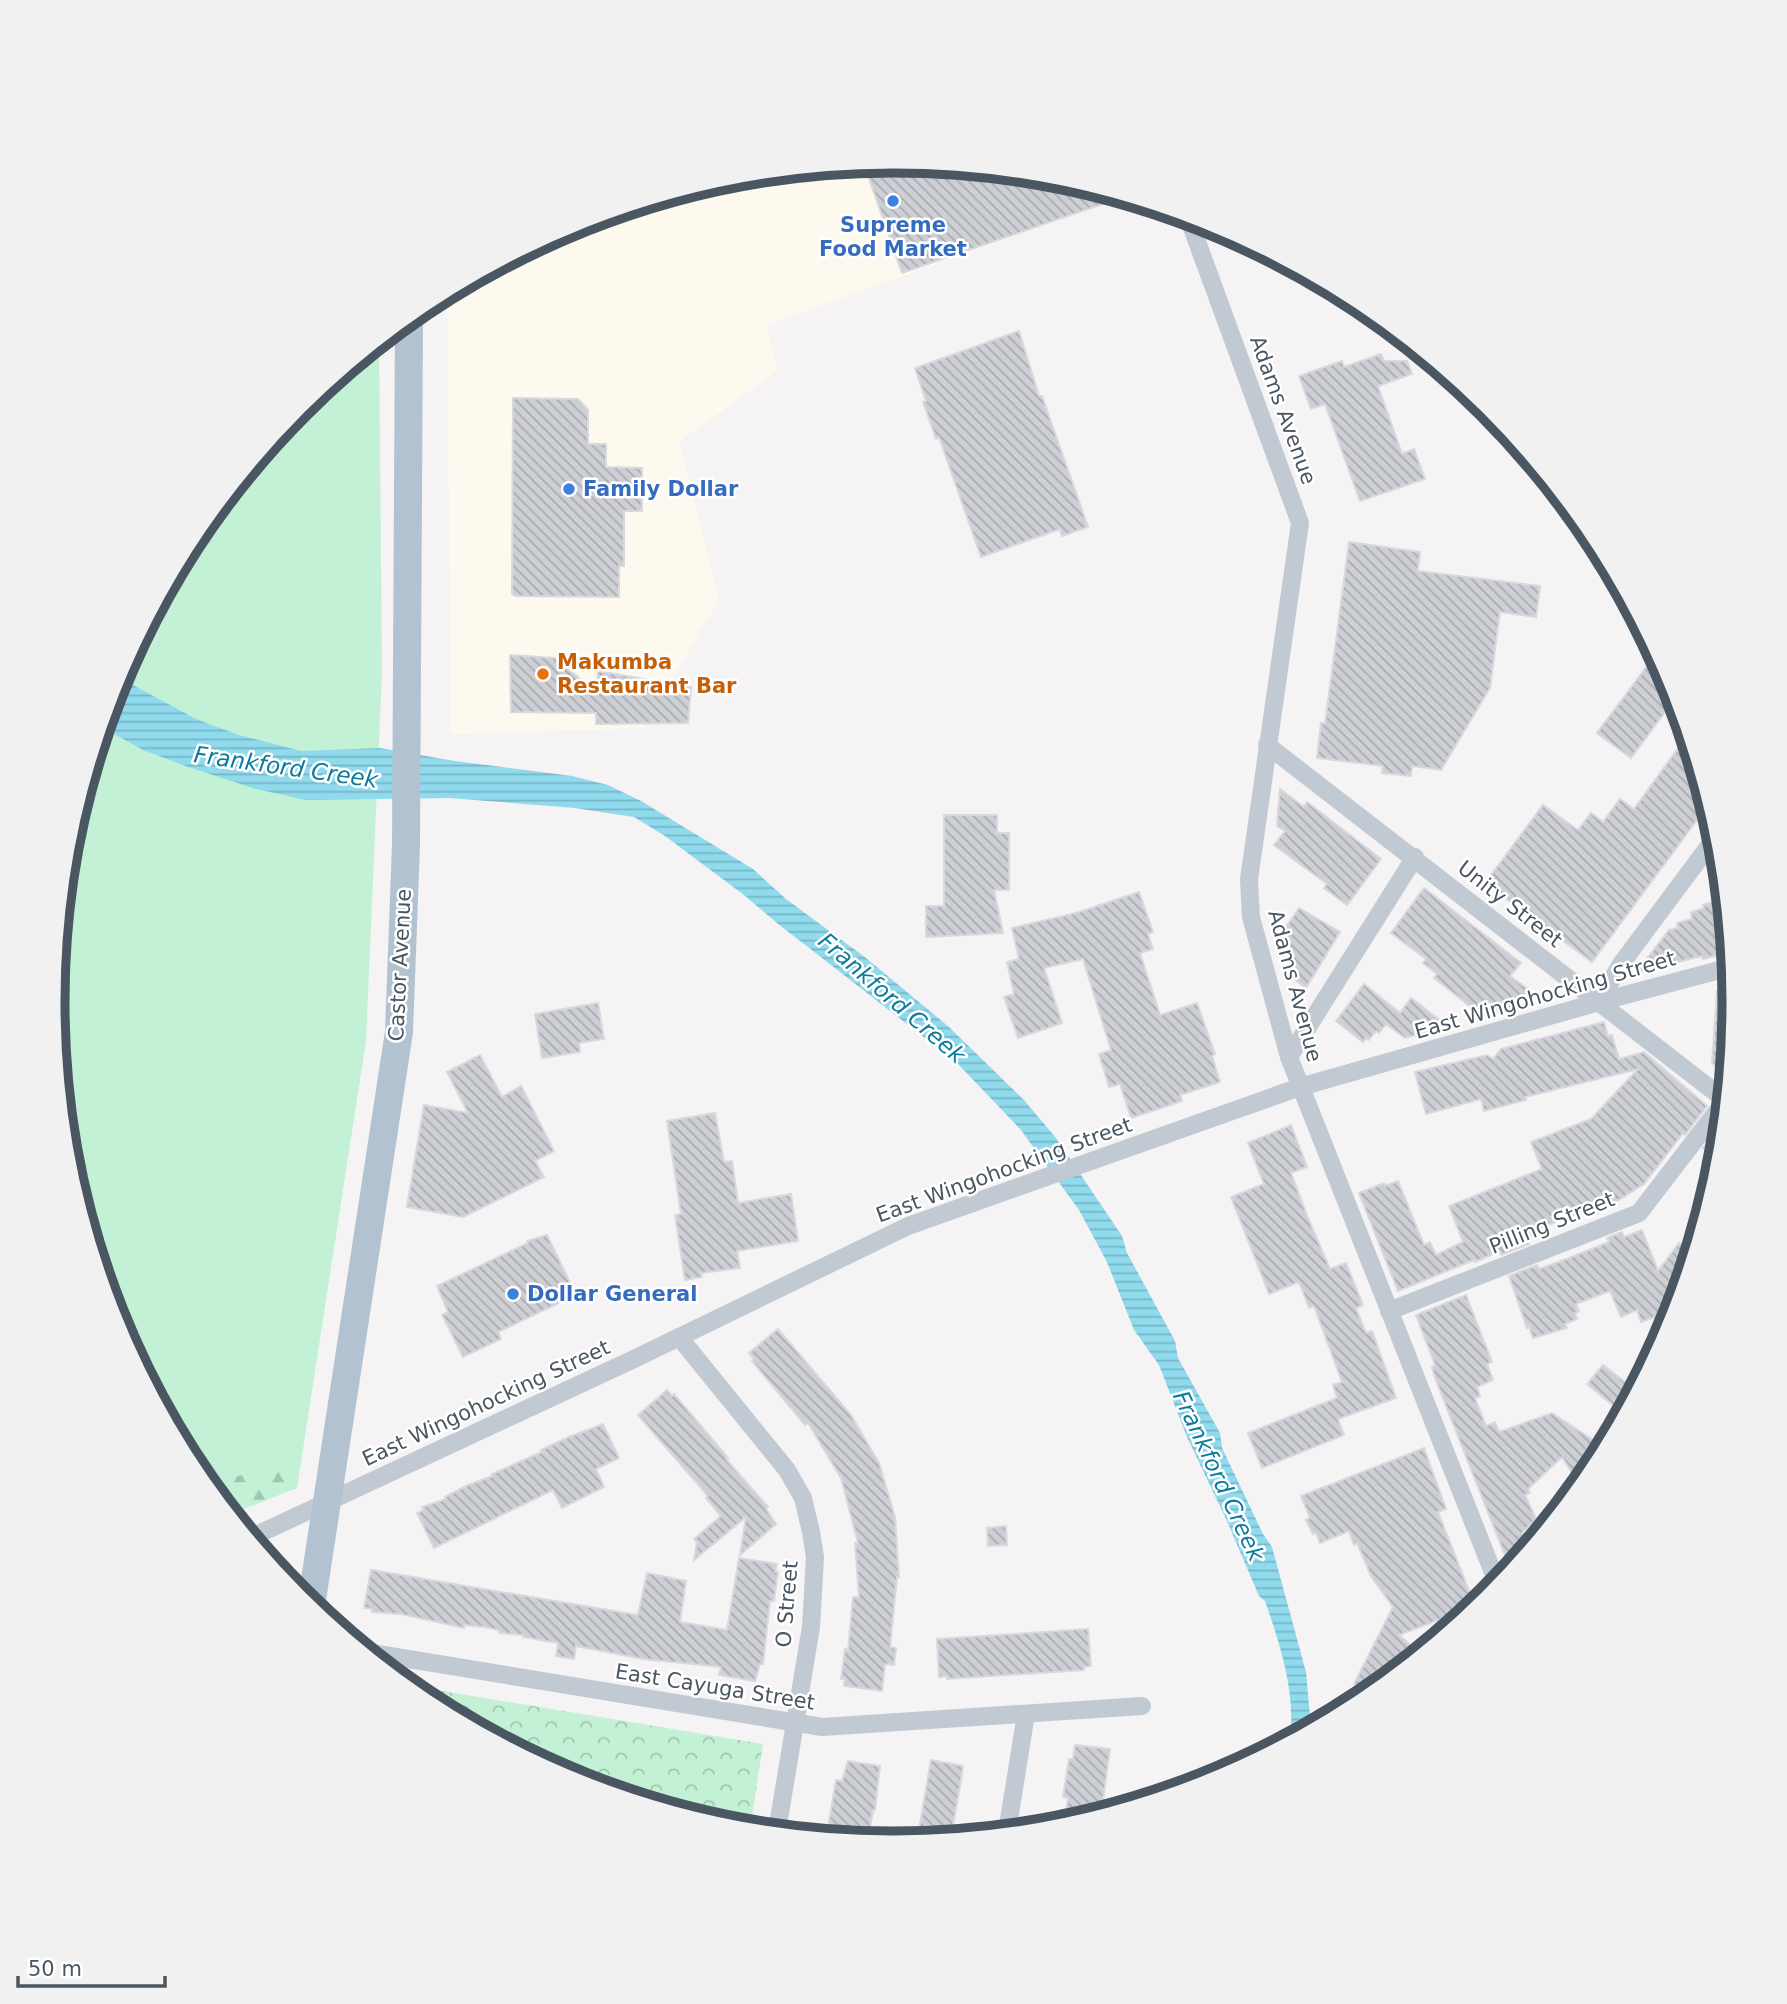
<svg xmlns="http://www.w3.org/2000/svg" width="1787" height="2004" font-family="'DejaVu Sans',sans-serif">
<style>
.commercial{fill:#fdf9ef}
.grass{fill:#c3f1d5}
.forest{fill:url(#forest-firs)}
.park{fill:url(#park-crowns)}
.water{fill:url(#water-rules)}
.building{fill:url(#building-back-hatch);stroke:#d7d9de;stroke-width:2}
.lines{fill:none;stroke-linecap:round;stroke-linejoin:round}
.minor{stroke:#c1cad2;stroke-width:18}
.primary{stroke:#b3c2d1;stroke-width:28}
.shop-dot{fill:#3f7fe0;stroke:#fff;stroke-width:2.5}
.food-dot{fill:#e8710a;stroke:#fff;stroke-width:2.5}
.labels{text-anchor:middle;stroke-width:5;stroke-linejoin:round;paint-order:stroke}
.shop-label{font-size:21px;font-weight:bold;fill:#366cbe;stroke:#fff;text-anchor:start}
.street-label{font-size:21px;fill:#4a5661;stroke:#fff}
.food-label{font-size:21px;font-weight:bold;fill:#c56008;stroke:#fff;text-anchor:start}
.water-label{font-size:23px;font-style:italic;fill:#0c7c9b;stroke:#fff}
.rim{fill:none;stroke:#4a5661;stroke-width:9}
</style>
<defs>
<pattern id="forest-firs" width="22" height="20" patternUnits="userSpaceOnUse" patternTransform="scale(1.75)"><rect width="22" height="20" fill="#c3f1d5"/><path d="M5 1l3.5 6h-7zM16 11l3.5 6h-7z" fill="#a0c6b0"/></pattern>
<pattern id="park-crowns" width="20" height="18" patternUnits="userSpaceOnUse" patternTransform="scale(1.75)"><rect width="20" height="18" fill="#c3f1d5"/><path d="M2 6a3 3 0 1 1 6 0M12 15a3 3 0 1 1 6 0" fill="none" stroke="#a0c6b0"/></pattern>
<pattern id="water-rules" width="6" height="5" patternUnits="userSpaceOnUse" patternTransform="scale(1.75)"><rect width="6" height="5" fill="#90daee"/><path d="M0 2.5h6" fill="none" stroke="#78b4c4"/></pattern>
<pattern id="building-back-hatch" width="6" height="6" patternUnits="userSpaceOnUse" patternTransform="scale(1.75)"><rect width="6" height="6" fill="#cdcfd5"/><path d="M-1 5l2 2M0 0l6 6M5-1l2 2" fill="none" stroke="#a8abb0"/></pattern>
</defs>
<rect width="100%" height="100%" fill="#f5f3f3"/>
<polygon class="commercial" points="894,161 1058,177 1123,197 767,325 777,371 679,442 719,599 644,728 451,734 447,291 572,225 730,177"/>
<polygon class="grass" points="379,341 382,672 366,1041 297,1488 228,1510 194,1469 116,1323 69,1166 53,1002 69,838 117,680 194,534 299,407"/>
<polygon class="forest" points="276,1465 297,1488 231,1514 207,1485"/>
<polygon class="park" points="406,1685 763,1744 750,1829 729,1827 571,1779 426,1701"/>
<path class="water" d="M118 677 196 719 239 735 301 751 380 748 455 761 572 776 608 785 641 801 753 869 786 899 866 958 949 1027 1024 1100 1056 1138 1122 1236 1127 1253 1175 1341 1178 1358 1220 1433 1222 1448 1263 1534 1272 1547 1306 1672 1311 1728 1290 1739C1296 1693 1280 1644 1265 1601L1259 1596 1227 1521 1187 1437 1159 1365 1134 1330 1107 1262 1079 1210 1021 1130 957 1063 777 923 744 895 665 836 634 817 575 808 450 798 306 800 256 789 191 768 143 750 102 727Z"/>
<g class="building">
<polygon points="894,161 1058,177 1123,197 902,273 864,164"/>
<polygon points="1019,331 1039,396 1042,396 1088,527 1062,536 1060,529 981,557 939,437 936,439 923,402 926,401 915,368"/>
<polygon points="1381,354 1384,361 1407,361 1412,374 1378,386 1402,454 1414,449 1425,479 1360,501 1325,404 1311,409 1299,376 1342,361 1344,367"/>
<polygon points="513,398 578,399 588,410 588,444 606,444 606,467 642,468 642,511 624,511 624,566 619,566 619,597 515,596 512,594"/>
<polygon points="1349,542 1420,552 1418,571 1540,586 1536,617 1500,612 1490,688 1441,770 1412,766 1411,776 1382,773 1383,766 1317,758 1321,723 1325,724"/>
<polygon points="1656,654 1671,681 1676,697 1631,758 1597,733"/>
<polygon points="510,655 555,658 597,693 598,671 691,687 688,723 596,724 596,713 511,712"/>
<polygon points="1687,736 1708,805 1592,962 1485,883 1543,805 1578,830 1591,813 1603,822 1620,799 1634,809"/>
<polygon points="1280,789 1304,807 1307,802 1381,859 1347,905 1324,888 1327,884 1274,845 1285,831 1277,826"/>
<polygon points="944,815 997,815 997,833 1009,833 1009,890 994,890 1003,933 926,937 926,906 944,906"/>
<polygon points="1424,888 1521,963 1510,976 1528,989 1513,1009 1484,1017 1434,978 1437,974 1423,963 1426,959 1391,933"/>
<polygon points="1139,892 1153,932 1148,934 1153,949 1140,953 1160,1015 1197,1003 1215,1054 1212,1056 1220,1082 1180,1095 1182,1101 1131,1118 1120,1084 1109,1087 1099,1054 1111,1050 1083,959 1044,968 1062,1023 1018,1038 1004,997 1014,994 1007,962 1019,959 1012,928 1076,913"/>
<polygon points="1723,899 1724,900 1730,952 1703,959 1702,956 1686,960 1635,974 1669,930 1678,928 1677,923 1692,919 1691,912 1704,908 1703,905"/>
<polygon points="1299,908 1340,932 1306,988 1286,973 1293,962 1278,953 1284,939 1280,936"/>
<polygon points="1364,984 1400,1013 1411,998 1449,1027 1405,1038 1386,1024 1379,1033 1376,1031 1369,1040 1366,1038 1363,1042 1336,1021"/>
<polygon points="1733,987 1734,1002 1727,1075 1712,1063 1717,991"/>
<polygon points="598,1003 604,1039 579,1043 580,1052 542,1058 535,1014"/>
<polygon points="1604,1022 1608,1036 1612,1035 1619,1059 1644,1052 1707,1106 1685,1135 1683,1133 1644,1184 1598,1213 1596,1207 1560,1220 1537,1230 1538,1235 1527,1239 1529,1244 1501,1255 1500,1251 1475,1262 1474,1260 1398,1291 1359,1193 1384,1183 1385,1186 1398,1181 1424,1245 1430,1242 1436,1255 1463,1242 1449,1206 1542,1169 1531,1142 1591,1119 1638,1069 1525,1097 1526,1100 1484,1111 1481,1099 1426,1114 1415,1072 1487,1055 1493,1059 1501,1049"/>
<polygon points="480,1055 502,1097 521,1086 554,1151 535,1161 544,1177 463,1217 407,1207 424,1105 468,1113 447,1072"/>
<polygon points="715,1113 724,1162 732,1161 738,1203 791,1194 798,1241 737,1251 740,1268 701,1273 702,1277 685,1280 675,1215 681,1214 667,1121"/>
<polygon points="1723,1123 1721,1144 1719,1160 1703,1148"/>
<polygon points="1291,1125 1307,1167 1291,1173 1308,1218 1330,1269 1346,1263 1363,1305 1356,1308 1366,1333 1372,1331 1396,1398 1338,1419 1344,1435 1262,1468 1248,1433 1337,1398 1333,1385 1342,1382 1314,1306 1309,1308 1299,1282 1269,1294 1231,1197 1264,1184 1248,1143"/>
<polygon points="1642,1230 1658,1271 1679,1243 1692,1253 1668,1328 1655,1317 1641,1322 1637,1310 1621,1317 1610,1291 1576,1304 1579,1311 1575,1313 1577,1319 1565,1324 1567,1328 1533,1338 1529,1327 1527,1328 1509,1276 1537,1265 1539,1269 1569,1258 1609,1242 1607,1238 1622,1232 1624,1237"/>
<polygon points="547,1235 576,1295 498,1332 501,1339 463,1357 442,1315 448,1312 437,1286 528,1243 527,1241"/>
<polygon points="1466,1295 1492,1362 1487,1364 1493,1380 1477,1387 1480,1396 1475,1398 1486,1426 1495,1422 1499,1432 1552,1413 1593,1440 1572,1473 1562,1457 1528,1489 1530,1493 1525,1495 1536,1519 1522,1533 1523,1536 1506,1558 1435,1378 1432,1367 1435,1365 1416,1315"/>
<polygon points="778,1329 851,1415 879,1463 895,1517 899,1577 897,1577 890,1647 896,1648 894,1665 885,1664 882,1691 844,1686 845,1679 841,1679 845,1649 848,1650 853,1597 859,1597 855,1543 858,1543 841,1478 808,1423 805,1425 752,1361 754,1359 749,1353"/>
<polygon points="1603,1365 1630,1386 1614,1406 1587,1384"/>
<polygon points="667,1390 672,1396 674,1394 728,1458 726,1459 768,1507 766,1509 776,1524 740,1555 746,1517 694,1560 697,1542 694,1539 721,1516 706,1498 708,1496 638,1415"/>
<polygon points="603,1424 619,1458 596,1469 604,1487 562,1508 553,1490 434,1548 417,1513 424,1510 422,1507 446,1499 445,1497 468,1485 493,1476 492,1474 542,1452 541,1450 569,1437"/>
<polygon points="1424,1448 1446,1509 1438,1512 1475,1606 1399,1635 1420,1653 1368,1696 1354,1684 1393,1607 1371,1576 1357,1543 1354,1545 1349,1531 1320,1543 1316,1533 1313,1534 1306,1520 1310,1518 1301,1496"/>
<polygon points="1006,1526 1007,1545 988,1546 987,1528"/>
<polygon points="739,1558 777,1564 775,1572 778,1572 774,1601 770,1601 763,1664 760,1664 755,1681 719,1675 721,1667 643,1659 576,1646 574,1659 556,1656 558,1643 523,1637 523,1635 499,1633 499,1630 484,1627 465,1625 464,1628 401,1614 372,1612 372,1609 364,1608 371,1570 638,1615 647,1573 686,1581 680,1622 727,1630"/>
<polygon points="1088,1629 1091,1666 1084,1667 1084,1670 947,1679 947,1676 939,1677 937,1639"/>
<polygon points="1075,1745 1110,1749 1101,1814 1064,1825 1068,1798 1063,1797 1069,1759 1073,1759"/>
<polygon points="931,1760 963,1766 961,1780 951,1837 917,1841"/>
<polygon points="848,1761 880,1766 875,1810 873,1810 868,1840 829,1837 830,1828 828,1828 836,1780 842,1781"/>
</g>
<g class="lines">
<g class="minor">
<polyline points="1188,217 1300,523 1249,879 1251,917 1289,1057 1498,1585"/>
<polyline points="1267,745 1725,1100"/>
<polyline points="1599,1002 1621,964 1717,835"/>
<polyline points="1289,1057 1415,857"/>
<polyline points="1389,1311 1639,1213 1725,1101"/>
<polyline points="679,1337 787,1470 803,1498 811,1532 815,1557 811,1627 777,1831"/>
<polyline points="1553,1517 1597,1461"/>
<polyline points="250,1538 634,1359 908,1226 1300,1087 1599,1002 1731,967"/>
<polyline points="366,1652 822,1727 1142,1706"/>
<polyline points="1007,1832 1026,1714"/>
</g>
<polyline class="primary" points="311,1606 399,1032 406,845 409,317"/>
</g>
<g class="shop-dot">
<circle cx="893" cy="201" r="7"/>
<circle cx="569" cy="489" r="7"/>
<circle cx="513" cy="1294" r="7"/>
</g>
<circle class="food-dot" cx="543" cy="674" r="7"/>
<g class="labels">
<g class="shop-label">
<text x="893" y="232" text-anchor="middle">Supreme<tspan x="893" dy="24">Food Market</tspan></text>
<text x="583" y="496">Family Dollar</text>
<text x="527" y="1301">Dollar General</text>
</g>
<g class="street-label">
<text transform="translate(1283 410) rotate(70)" y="7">Adams Avenue</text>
<text transform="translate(1510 904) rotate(38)" y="7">Unity Street</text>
<text transform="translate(400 965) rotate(-87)" y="7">Castor Avenue</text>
<text transform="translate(1295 986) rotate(75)" y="7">Adams Avenue</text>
<text transform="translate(1545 995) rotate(-16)" y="7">East Wingohocking Street</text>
<text transform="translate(1004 1170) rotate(-20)" y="7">East Wingohocking Street</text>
<text transform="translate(1552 1223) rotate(-22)" y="7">Pilling Street</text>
<text transform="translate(486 1403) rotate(-25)" y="7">East Wingohocking Street</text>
<text transform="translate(787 1604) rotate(-85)" y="7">O Street</text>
<text transform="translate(715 1687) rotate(9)" y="7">East Cayuga Street</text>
</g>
<g class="food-label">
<text x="557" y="669">Makumba<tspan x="557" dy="24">Restaurant Bar</tspan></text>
</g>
<g class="water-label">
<text transform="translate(286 767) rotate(8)" y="8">Frankford Creek</text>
<text transform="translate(892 998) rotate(41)" y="8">Frankford Creek</text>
<text transform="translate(1219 1476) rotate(65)" y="8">Frankford Creek</text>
</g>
</g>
<path d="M0 0H1787V2004H0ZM893 173H894A828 828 0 0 1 1722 1001V1003A828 828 0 0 1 894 1831H893A828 828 0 0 1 65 1003V1001A828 828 0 0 1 893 173Z" fill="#f1f1f2" fill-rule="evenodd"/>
<path class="rim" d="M893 173H894A828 828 0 0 1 1722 1001V1003A828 828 0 0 1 894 1831H893A828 828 0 0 1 65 1003V1001A828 828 0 0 1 893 173Z"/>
<path d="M18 1976v10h147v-10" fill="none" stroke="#4a5661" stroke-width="3.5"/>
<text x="28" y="1976" font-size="21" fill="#4a5661" stroke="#ffffff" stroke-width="5" paint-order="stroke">50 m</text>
</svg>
